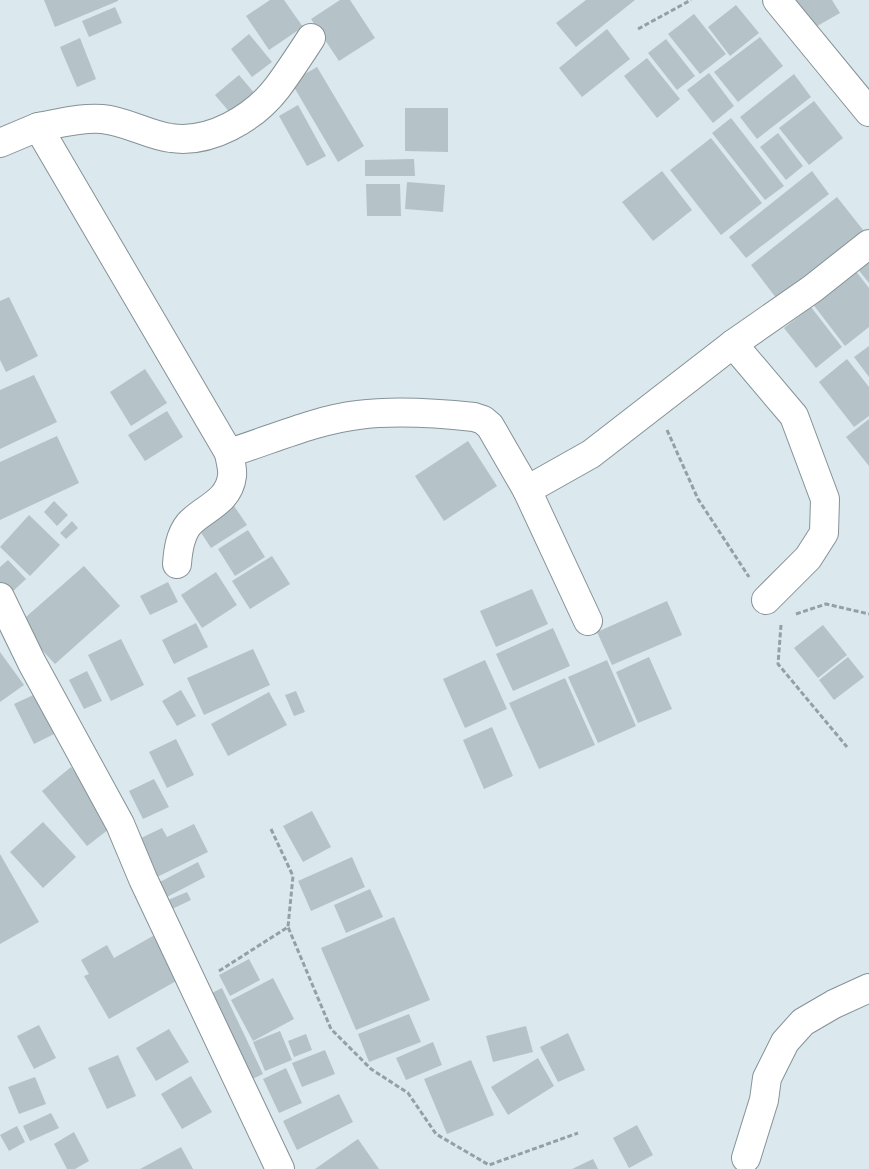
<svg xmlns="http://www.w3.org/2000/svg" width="869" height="1169" font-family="Poppins,sans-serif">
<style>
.building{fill:#b5c2c7}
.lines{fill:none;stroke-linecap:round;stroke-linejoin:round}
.minor-casing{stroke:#859297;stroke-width:30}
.path{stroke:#95a0a4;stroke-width:3;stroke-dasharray:5 2.5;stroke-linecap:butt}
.minor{stroke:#fff;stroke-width:28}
</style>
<rect width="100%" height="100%" fill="#dbe9ef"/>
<g class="building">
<polygon points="44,0 118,0 118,1 55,27"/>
<polygon points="270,0 284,0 303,27 269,50 246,16"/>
<polygon points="340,0 350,0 375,38 339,61 311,19"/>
<polygon points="586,0 635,0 576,47 556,23"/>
<polygon points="795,0 832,0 840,13 812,29"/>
<polygon points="736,5 759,33 730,56 708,27"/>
<polygon points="115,7 122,23 89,37 82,21"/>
<polygon points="694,14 726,54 700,74 668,34"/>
<polygon points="607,29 630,59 582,97 559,68"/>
<polygon points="249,34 272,62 252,77 231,49"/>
<polygon points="760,37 783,66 738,102 714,72"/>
<polygon points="80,38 96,79 77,87 60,47"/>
<polygon points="666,39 695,76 677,90 648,53"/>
<polygon points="647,58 680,99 657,118 624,76"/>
<polygon points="317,67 364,146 338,162 291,82"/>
<polygon points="709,73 734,106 713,123 687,90"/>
<polygon points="794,74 811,97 757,139 740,117"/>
<polygon points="239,75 256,95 232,115 215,95"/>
<polygon points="814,101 843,138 809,165 779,128"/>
<polygon points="298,105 326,156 307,166 279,116"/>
<polygon points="405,108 448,108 448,152 405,151"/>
<polygon points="731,118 784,186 765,200 712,133"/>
<polygon points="778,133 803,166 786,180 760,147"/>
<polygon points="711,138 762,203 721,235 670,170"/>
<polygon points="414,159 415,176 365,176 365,160"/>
<polygon points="662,171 692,210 653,241 622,202"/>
<polygon points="812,171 829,194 746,258 729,237"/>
<polygon points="407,182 445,185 443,212 405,209"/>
<polygon points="366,184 400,184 401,216 367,216"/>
<polygon points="837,197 867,235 780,303 751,265"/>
<polygon points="869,259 869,283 857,268"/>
<polygon points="855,270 869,288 869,327 845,346 812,303"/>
<polygon points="9,297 38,356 6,372 0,360 0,301"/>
<polygon points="811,307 842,347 816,368 784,328"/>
<polygon points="869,346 869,377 854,357"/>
<polygon points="847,359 869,387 869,416 854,427 819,382"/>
<polygon points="145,369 167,403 131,426 110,392"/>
<polygon points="34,375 57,422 0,449 0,390"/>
<polygon points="167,411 183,437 145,461 128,435"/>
<polygon points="869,419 869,466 846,437"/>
<polygon points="57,436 79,483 0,520 0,462"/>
<polygon points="468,441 497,486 444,521 415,476"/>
<polygon points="54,501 68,515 57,526 44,512"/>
<polygon points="232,503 247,525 211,548 196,525"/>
<polygon points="29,515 60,545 30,576 0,547"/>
<polygon points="72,521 78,528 66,539 60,533"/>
<polygon points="248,530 265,557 235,576 218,549"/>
<polygon points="272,556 290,584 250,609 232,581"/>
<polygon points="8,560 26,579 9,595 0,585 0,567"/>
<polygon points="84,566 120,606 55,664 18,624"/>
<polygon points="216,572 237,605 202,628 181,595"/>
<polygon points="168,582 178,602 150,615 140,596"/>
<polygon points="532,589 548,624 496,647 480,611"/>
<polygon points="667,601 682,635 612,665 597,632"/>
<polygon points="196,623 208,647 174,664 162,640"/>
<polygon points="823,625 847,655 818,678 794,648"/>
<polygon points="553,628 570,666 513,691 496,654"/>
<polygon points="121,639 144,685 111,701 88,655"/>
<polygon points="253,649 270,685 204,715 187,678"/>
<polygon points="0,652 24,685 0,702"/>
<polygon points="649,657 672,709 638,723 616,672"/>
<polygon points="848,657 864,677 834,700 819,680"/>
<polygon points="485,660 507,709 465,728 443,679"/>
<polygon points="607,660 636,726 598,743 568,677"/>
<polygon points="87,671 102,701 84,709 69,680"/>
<polygon points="565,678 595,745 539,769 509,703"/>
<polygon points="181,690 196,716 177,726 162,701"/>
<polygon points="42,691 62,730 34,744 14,704"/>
<polygon points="296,691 305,712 294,716 285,695"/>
<polygon points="269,692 287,725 228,756 211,724"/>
<polygon points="492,727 513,776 484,789 463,740"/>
<polygon points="176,739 194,775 167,788 149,752"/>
<polygon points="71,767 117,823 87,846 42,791"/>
<polygon points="154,779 169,807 143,819 129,791"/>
<polygon points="312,811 331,847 303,862 283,826"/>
<polygon points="43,822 76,857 43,888 10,852"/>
<polygon points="194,824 208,852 155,878 139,839 162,828 167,837"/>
<polygon points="0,854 39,922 0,944"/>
<polygon points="352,857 365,887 311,911 298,881"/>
<polygon points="198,862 205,877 165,898 158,883"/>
<polygon points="370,889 383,917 346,933 334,905"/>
<polygon points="187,892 191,900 172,909 168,900"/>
<polygon points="394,917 430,1000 356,1030 321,948"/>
<polygon points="160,932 185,976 109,1019 84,976 89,974 81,960 107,945 114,958"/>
<polygon points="249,959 260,980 230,996 219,975"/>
<polygon points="273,978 294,1019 253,1041 231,1000"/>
<polygon points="222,988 263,1074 246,1082 204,997"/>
<polygon points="409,1014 421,1042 369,1062 358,1034"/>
<polygon points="39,1025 56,1058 34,1069 17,1036"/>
<polygon points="526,1026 533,1052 493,1062 486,1036"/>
<polygon points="169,1029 189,1062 156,1081 136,1048"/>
<polygon points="280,1031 292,1060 265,1071 253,1042"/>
<polygon points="568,1033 585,1070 558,1082 540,1047"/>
<polygon points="306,1034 312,1050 294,1057 288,1041"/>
<polygon points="433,1042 442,1065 406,1080 396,1058"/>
<polygon points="325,1050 335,1074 302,1087 292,1063"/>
<polygon points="118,1055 136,1096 107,1109 88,1068"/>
<polygon points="538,1058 554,1086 508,1115 491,1087"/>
<polygon points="471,1060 494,1115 447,1134 424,1079"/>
<polygon points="286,1068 302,1103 279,1113 263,1079"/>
<polygon points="191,1076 212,1112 182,1129 161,1094"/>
<polygon points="35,1077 46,1104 19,1114 8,1087"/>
<polygon points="339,1094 353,1122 297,1150 283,1121"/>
<polygon points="51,1113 59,1128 30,1141 23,1126"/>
<polygon points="637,1125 653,1155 629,1168 613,1138"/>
<polygon points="17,1126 25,1142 9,1151 0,1135"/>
<polygon points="74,1132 89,1161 75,1169 67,1169 54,1144"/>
<polygon points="358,1139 379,1169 315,1169"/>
<polygon points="181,1147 193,1169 140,1169"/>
<polygon points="593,1159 598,1169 572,1169"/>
</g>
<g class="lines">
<g class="minor-casing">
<g id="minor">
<polyline points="777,0 869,112"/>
<path d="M38 127C58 124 81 117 102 119 126 121 148 135 171 138 210 144 254 118 277 88 289 72 300 55 311 38"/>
<path d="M0 143 38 127 229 453C271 440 315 420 358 415 396 410 437 413 474 417L483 420 490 426 527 490"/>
<polyline points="733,344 794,416 825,499 824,533 808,558 766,600"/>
<path d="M177 564C178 550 180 535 189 524 204 508 229 502 232 476 233 469 230 460 229 453"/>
<polyline points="0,597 32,663 120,824 143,879 280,1169"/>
<polyline points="588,621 527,490 591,454 733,344 812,289 869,244"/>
<polyline points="746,1158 764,1100 767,1078 785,1042 803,1022 834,1004 869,988"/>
</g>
</g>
<g class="path">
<polyline points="638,29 691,0"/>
<polyline points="667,430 698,499 749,577"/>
<polyline points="796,614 826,604 869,614"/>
<polyline points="781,625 778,664 847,747"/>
<polyline points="271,829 293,876 288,927"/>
<polyline points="219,971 288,927 331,1029 371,1069 408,1093 436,1134 489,1165 578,1133"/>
</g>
<use href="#minor" class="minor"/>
</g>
</svg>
